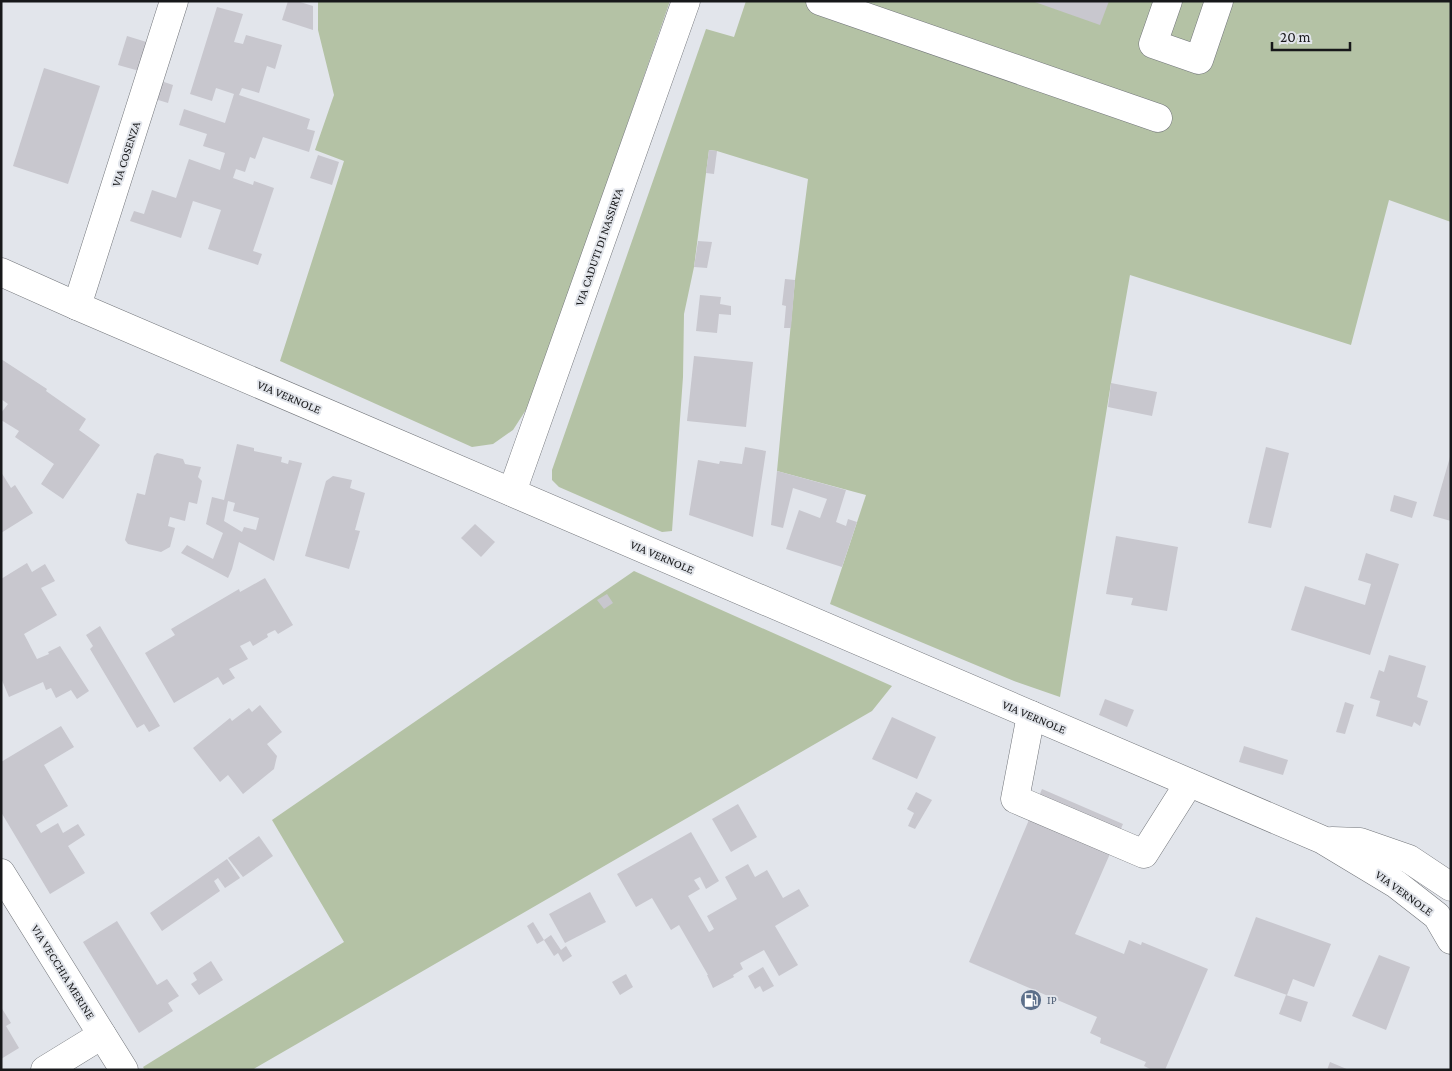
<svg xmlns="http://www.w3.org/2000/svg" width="1452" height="1071" font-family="'Crimson Pro',serif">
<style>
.green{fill:#b4c2a5}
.building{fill:#c8c7ce;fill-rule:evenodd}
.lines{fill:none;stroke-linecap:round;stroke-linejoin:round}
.minor-casing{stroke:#72757a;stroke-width:29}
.major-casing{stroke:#72757a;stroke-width:29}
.minor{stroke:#fff;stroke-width:28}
.major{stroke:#fff;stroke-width:28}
.labels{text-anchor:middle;stroke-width:4;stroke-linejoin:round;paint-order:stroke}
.street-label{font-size:12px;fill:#17181a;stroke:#e2e5eb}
.service-label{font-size:12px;fill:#4e5e75;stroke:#e2e5eb;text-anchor:start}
</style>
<rect width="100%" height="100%" fill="#e2e5eb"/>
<g class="green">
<polygon points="318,1 670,1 531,402 513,430 493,444 472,447 280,361 344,161 315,150 334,95 318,30"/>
<polygon points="746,1 1451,1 1451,222 1389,200 1351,345 1130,275 1111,383 1060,697 1014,681 830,604 866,495 777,471 795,280 808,179 717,151 709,150 694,267 684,314 683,377 672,531 662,532 559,487 552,480 552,470 706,29 734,37"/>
<polygon points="634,571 892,686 872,711 252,1070 145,1070 143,1067 344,942 272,820"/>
</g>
<g class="building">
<polygon points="288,1 297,1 313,6 313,30 282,20"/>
<polygon points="1032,1 1109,1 1100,25"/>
<polygon points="217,7 243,14 234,42 243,44 246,35 282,45 275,69 267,66 259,93 242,88 239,95 310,119 307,129 315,131 309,152 263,137 255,159 250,157 245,172 236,169 233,178 253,185 254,181 274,188 253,251 262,254 258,265 208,249 221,210 193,201 181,238 130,221 134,211 144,214 152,190 176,198 189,159 220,170 225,153 203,146 207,134 179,125 184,109 225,123 234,94 216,88 212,101 190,94"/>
<polygon points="127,36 153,44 143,72 118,65"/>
<polygon points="44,68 100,86 68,184 13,166"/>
<polygon points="161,81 173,85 168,103 155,99"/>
<polygon points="709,150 717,151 714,174 706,173"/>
<polygon points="318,155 339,162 332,185 310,178"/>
<polygon points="698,241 712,242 707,268 694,267"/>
<polygon points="785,279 795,280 791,328 784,328 786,306 782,305"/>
<polygon points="700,295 721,297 720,304 731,306 731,315 719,314 717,333 696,331"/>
<polygon points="694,356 753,362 746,427 687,421"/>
<polygon points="1,359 47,389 46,391 86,419 79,430 100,445 63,499 41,484 54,464 15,437 19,431 1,420 1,413 8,404 1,399"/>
<polygon points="1111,383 1157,392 1152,416 1108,407"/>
<path d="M237 444 254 448V451L282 457 281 462 288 464 289 460 302 463 274 561 239 542 232 569 228 578 181 553 187 545 213 559 223 533 206 524 212 497 224 500ZM228 501 235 503 233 511 259 518 256 530 244 527 242 532 224 521Z"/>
<polygon points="745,447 766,451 753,537 689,515 698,460 719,464 720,461 742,464"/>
<polygon points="1266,447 1289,453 1271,528 1248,523"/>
<polygon points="157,453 183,459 185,464 201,467 198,477 202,481 197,504 189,502 185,521 170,517 168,526 175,528 170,547 161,552 128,544 125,540 137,493 145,495 154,456"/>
<polygon points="1450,457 1451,457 1451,521 1433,516"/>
<polygon points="777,471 846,490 836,522 846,526 848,519 857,522 842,567 786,549 799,510 820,518 827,499 793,488 783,528 771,525"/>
<polygon points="1,472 11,488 15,485 33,513 1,533"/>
<polygon points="333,476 352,480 350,488 365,493 355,530 360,531 349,569 305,556 326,481"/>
<polygon points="1394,495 1417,502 1412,518 1390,511"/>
<polygon points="475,524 495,542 481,557 461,538"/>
<polygon points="1116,536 1178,547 1167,611 1131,605 1133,598 1106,594"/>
<polygon points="1366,553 1399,564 1370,655 1291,630 1305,586 1365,605 1371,584 1358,580"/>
<polygon points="27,563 32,572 45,564 55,581 41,588 57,615 24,634 37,659 49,654 48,652 60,646 89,691 77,699 71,690 56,698 51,688 46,690 43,682 9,697 1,678 1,579"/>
<polygon points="265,578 293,625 278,634 275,630 267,634 268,637 253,646 250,641 240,646 248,659 229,669 235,678 223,685 218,677 174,703 145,653 175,635 171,629 239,589 240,592"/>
<polygon points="607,594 613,603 604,609 597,600"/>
<polygon points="100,626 160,726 149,732 144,724 137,728 90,649 93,646 86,635"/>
<polygon points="1389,655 1426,666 1417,697 1428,701 1420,726 1414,722 1412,727 1376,716 1380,701 1370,698 1379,670 1384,672"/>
<polygon points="1105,699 1134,710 1127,727 1099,715"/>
<polygon points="1345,702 1354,705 1345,734 1336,732"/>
<polygon points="260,705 282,732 267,744 277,756 274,769 243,794 228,775 220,782 193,748 230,718 232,721 249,708 252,712"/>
<polygon points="892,717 936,737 917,779 872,759"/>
<polygon points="61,726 74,747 44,765 68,806 36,825 41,833 58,823 63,833 78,824 85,835 68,846 85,873 50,894 1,812 1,762"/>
<polygon points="1244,746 1288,760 1283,775 1239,762"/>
<polygon points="1042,789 1123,824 1075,934 1124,954 1129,940 1141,945 1142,942 1208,969 1165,1070 1152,1070 1144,1066 1146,1062 1100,1043 1101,1038 1090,1033 1097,1017 969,962"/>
<polygon points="916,792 932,800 915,829 908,826 914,813 907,809"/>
<polygon points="738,804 757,837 731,852 712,819"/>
<polygon points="691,832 719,881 706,889 700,877 694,880 700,889 688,896 709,932 714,929 707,916 737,899 725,877 748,864 755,877 767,870 783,898 799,889 809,906 775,926 798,965 779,976 764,950 740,963 743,969 733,975 734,977 713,988 707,975 708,975 679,925 671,930 652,898 636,907 617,874"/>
<polygon points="259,836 273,856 243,877 228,858"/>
<polygon points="227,859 240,878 225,888 218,878 214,881 220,891 162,931 150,913"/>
<polygon points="590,892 606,922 565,943 549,914"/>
<polygon points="1256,917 1331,944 1314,987 1293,979 1287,995 1234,976"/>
<polygon points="117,921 157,985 167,979 179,996 168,1003 173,1011 139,1033 83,942"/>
<polygon points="533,922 544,940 537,944 527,926"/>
<polygon points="551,935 561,950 566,946 572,956 563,962 558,953 554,956 544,940"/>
<polygon points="1379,955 1410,967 1386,1030 1352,1016"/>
<polygon points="211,961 223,980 199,995 191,984 197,980 193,973"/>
<polygon points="763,967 774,986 763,992 760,986 755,989 748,976"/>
<polygon points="626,974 633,987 620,995 612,982"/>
<polygon points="1286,995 1308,1002 1301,1022 1279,1014"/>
<polygon points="1,1007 11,1023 6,1026 19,1048 1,1059"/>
<polygon points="1330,1062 1349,1070 1327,1070"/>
</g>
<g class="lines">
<g class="minor-casing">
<g id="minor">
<polyline points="820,1 1158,118"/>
<polyline points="1168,1 1153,44 1199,60 1219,1"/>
<polyline points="77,306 174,1"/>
<polyline points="512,492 686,1"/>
<polyline points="1031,715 1015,799 1144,854 1189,783"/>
<polyline points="1,873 124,1070"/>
<polyline points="45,1070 102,1035"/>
</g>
</g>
<g class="major-casing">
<g id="major">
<polyline points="1,272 77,306 1323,840 1396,884 1437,916 1451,940"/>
<polyline points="1332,841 1360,842 1409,859 1451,887"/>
</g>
</g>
<use href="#minor" class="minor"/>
<use href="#major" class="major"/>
</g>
<defs>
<g id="fuel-disc" transform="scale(1.125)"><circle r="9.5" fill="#5c6f8a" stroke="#e2e5eb"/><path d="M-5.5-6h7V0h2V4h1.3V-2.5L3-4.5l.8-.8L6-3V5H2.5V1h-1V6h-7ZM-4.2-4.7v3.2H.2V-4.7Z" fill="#fff"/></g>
</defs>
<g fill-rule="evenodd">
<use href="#fuel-disc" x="1031" y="1000"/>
</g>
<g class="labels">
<g class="street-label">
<text transform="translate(126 154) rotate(-72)" y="4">VIA COSENZA</text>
<text transform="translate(599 247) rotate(-71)" y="4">VIA CADUTI DI NASSIRYA</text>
<text transform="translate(289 397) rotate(23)" y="4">VIA VERNOLE</text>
<text transform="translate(662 557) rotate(23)" y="4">VIA VERNOLE</text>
<text transform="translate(1034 717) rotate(23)" y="4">VIA VERNOLE</text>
<text transform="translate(1404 893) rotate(36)" y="4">VIA VERNOLE</text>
<text transform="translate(63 972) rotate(58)" y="4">VIA VECCHIA MERINE</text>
</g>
<g class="service-label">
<text x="1047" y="1004">IP</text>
</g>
</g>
<rect width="1452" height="1071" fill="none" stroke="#17181a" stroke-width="5"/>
<path d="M1272 42v8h78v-8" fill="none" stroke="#17181a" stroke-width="2.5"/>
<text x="1280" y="42" font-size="15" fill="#17181a" stroke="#e2e5eb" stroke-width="4" paint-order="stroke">20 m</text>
</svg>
